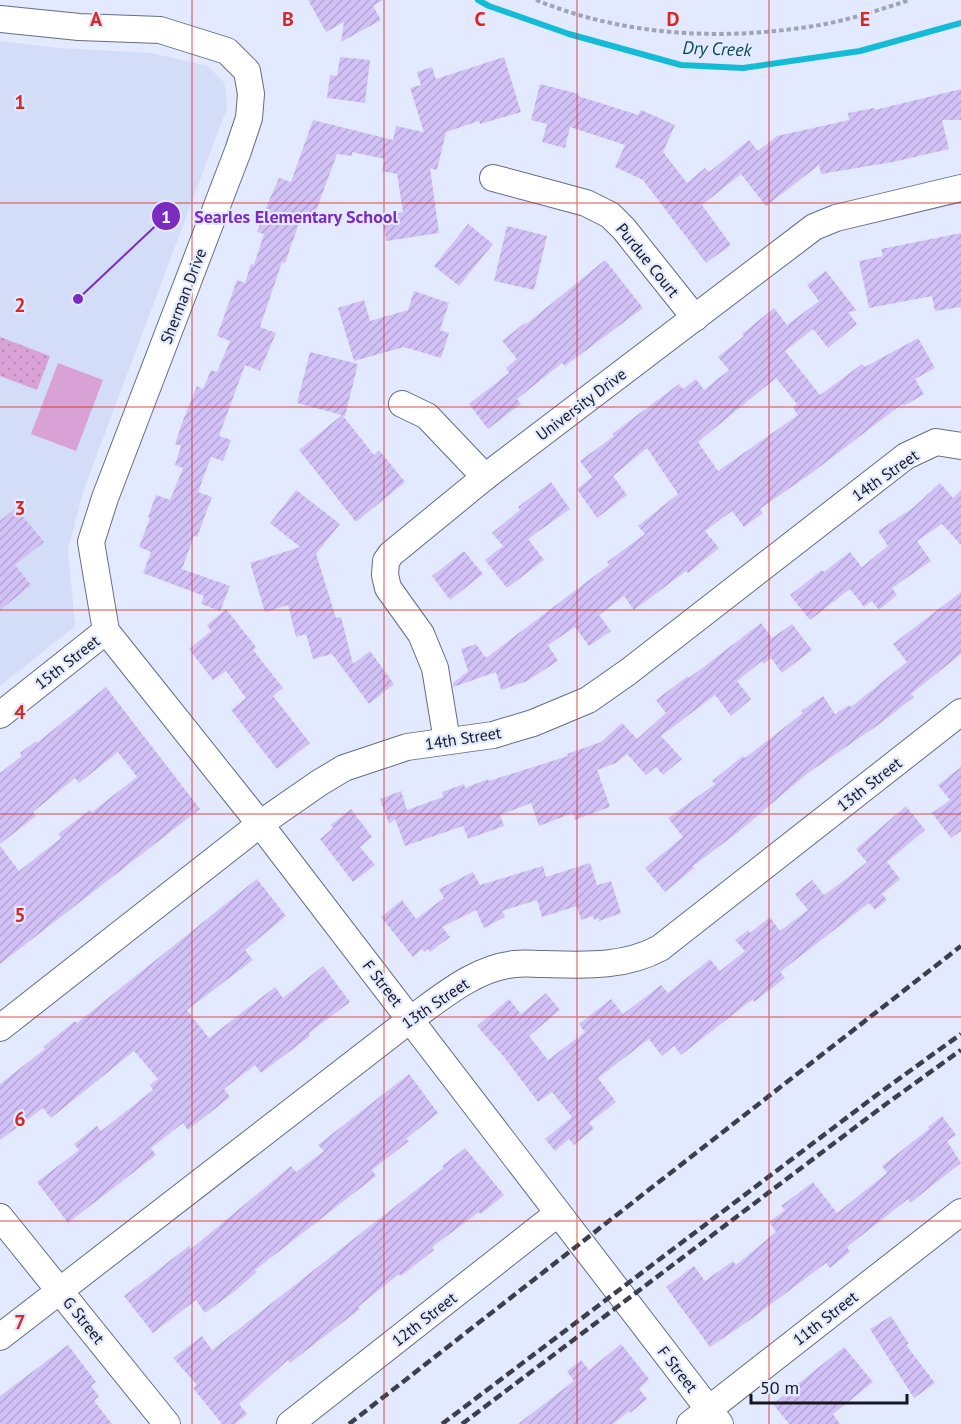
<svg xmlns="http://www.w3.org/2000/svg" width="961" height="1424" font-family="'PT Sans',sans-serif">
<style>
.built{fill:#d4ddf8}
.grass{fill:url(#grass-dots)}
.pitch{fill:#d9a2d6}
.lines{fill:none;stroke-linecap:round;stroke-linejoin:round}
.stream{stroke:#13bbd6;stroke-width:6}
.building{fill:url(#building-hatch);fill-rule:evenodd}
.street-casing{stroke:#656d83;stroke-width:28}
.path{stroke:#9ea4b5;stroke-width:4;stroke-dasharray:4.5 3;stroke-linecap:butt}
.street{stroke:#fff;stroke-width:26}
.rail{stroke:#3d404c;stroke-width:4.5;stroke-dasharray:9 4.5;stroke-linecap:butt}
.grid{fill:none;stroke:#d62828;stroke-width:1.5;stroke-opacity:0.55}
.labels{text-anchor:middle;stroke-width:4.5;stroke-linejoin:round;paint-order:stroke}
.street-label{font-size:16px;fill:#151821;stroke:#e3eaff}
.water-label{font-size:18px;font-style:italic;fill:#054752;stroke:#e3eaff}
.grid-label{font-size:20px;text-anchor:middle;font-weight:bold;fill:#d62828;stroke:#e3eaff;stroke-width:4.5;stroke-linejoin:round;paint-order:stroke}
.leader{fill:none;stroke:#7b2cbf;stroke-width:2}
.callout-dot{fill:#7b2cbf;stroke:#e3eaff;stroke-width:2}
.mark-label{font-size:18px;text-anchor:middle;font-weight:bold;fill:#fff}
.callout-label{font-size:18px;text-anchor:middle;font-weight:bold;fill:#7b2cbf;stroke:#e3eaff;stroke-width:4.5;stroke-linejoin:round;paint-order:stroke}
</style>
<defs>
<pattern id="grass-dots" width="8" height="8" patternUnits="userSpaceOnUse" patternTransform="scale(1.5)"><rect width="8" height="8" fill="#d9a2d6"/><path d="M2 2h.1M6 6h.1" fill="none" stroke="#b98bb7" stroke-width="1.8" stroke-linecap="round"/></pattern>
<pattern id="building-hatch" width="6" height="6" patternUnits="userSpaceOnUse" patternTransform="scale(1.5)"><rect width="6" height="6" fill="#d2c1f6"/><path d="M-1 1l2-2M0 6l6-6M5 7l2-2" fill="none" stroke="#b3a5d3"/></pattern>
</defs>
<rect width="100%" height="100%" fill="#e3eaff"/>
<polygon class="built" points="0,41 58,48 151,53 208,66 225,83 227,108 84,489 68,549 75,626 0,686"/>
<polygon class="grass" points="0,337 50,356 37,390 0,376"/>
<polygon class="pitch" points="58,363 103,380 76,451 31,434"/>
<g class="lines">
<polyline class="stream" points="478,0 489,6 569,34 681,65 743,68 860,51 961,23"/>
</g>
<g class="building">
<polygon points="308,0 383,0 373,6 381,20 341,42 344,22 326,32"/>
<polygon points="340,57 370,60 365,103 327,98 330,75 337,76"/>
<polygon points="504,57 521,112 480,124 479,121 446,132 437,170 430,168 439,233 386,241 382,216 403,212 397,174 382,171 385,159 352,152 352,156 337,154 314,216 303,212 285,263 282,262 260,327 276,333 260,371 245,365 219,436 231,440 223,461 211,457 198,492 212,497 197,537 194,536 182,569 230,586 220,611 201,604 204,596 143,573 151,552 139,547 150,518 148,517 156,495 170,500 183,468 175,465 181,446 175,444 182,423 197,386 203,389 211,370 217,372 230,341 217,336 237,280 245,283 251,264 254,265 264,234 257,232 265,210 279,178 291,182 313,120 393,140 396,126 424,132 410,88 421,85 417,72 432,67 436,79"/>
<polygon points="540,84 579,94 578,96 638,115 641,110 675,125 663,152 687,183 705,168 709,172 749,140 758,151 777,136 849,120 848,113 874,108 875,110 961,89 961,120 942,120 949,149 893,162 821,174 819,165 766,206 741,174 702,205 731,245 706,263 643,180 615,167 625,145 570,127 565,148 542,142 547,124 531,120"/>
<polygon points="468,224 493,244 459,286 434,266"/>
<polygon points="507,226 547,236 534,290 494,281"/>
<polygon points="961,233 961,307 935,311 932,296 869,308 859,261 883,256 881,249"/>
<polygon points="605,260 643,308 565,366 562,363 517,399 521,404 488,429 469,404 509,373 506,368 517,359 502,341 526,322 525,325"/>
<path d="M826 271 857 311 848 312 857 324 828 348 813 329 785 351 820 395 862 364 865 367 918 338 935 368 915 379 924 394 904 406 902 404 813 472 760 509 763 513 744 527 732 511 705 531 719 548 688 573 686 571 634 610 624 596 599 615 611 631 589 646 575 627 548 645 558 661 527 681 501 690 496 672 453 687V683L468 671 461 649 476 644 486 658 609 565 607 562 645 534 638 526 678 494 647 448 613 476 627 495 597 518 577 489 592 477 580 461 614 436 612 434 679 384 683 389 696 379 704 390 729 370 718 357 744 336 742 334 774 308 787 325 819 301 807 285ZM776 378 797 404 793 408 798 415 718 471 698 442Z"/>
<polygon points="414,291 449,303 440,330 449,333 441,358 404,347 354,361 338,308 364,300 370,321 408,310"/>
<polygon points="310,352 358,364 345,416 343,416 374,455 379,450 405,482 356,522 299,450 342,415 297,403"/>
<polygon points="551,482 570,509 528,539 544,560 507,588 485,560 503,546 492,533 520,510 518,507"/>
<polygon points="940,483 953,498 961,490 961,545 942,524 917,541 931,561 892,588 897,595 879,610 872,601 864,607 850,589 810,620 790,595 822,570 824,572 850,552 862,567 888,546 878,531 914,507"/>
<polygon points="296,490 340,524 316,554 336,618 341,617 353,664 370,651 394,684 369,704 332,654 313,659 306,634 296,637 288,605 265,612 250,563 300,547 270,523"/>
<polygon points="16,508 44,542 15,565 31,585 0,610 0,521"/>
<polygon points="464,551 483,574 450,600 432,576"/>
<polygon points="961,592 961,654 911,694 914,697 881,723 808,773 737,833 693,866 694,868 665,892 645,868 683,837 668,818 715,784 712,781 743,756 745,758 803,713 801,711 823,696 835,714 849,705 851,707 907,662 893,644"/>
<polygon points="226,609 256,647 253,650 283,688 273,696 310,743 277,769 231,710 246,698 226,671 213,680 189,649 211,631 207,625"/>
<polygon points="761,623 772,638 792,624 812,650 782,673 771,658 764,664 762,661 737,681 751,699 731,716 715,695 661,736 682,759 663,775 656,767 646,775 627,754 616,763 597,770 610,807 575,820 573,813 539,826 531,803 500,815 504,826 468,839 463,826 405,846 395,819 389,824 380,799 401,791 407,810 443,797 442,792 464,784 465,788 488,779 489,781 568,756 567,754 601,742 622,723 637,739 666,713 656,700 688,676 689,678"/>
<polygon points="106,687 200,809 0,964 0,846 19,871 61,838 58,834 90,810 92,812 137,777 118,752 79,783 75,778 33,812 36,816 0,844 0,773 22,756 20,753 36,741 37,743"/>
<polygon points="961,767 961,831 951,838 932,813 950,800 938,785"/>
<polygon points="906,806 925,830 887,862 900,879 882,894 887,900 875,910 869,903 780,972 785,978 754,1002 753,999 681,1055 674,1046 662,1056 649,1039 598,1078 616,1102 589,1123 594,1129 574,1145 569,1139 555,1151 545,1139 572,1117 552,1092 538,1102 504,1057 477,1026 509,999 521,1014 546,993 560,1010 529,1036 548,1060 585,1032 579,1024 611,999 623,1014 661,985 668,993 710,959 720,971 745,951 735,940 748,930 750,933 770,917 780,931 808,910 795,894 812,880 824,895 842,882 867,862 856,849"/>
<polygon points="351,809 372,837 360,847 375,865 353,882 320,839 333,828 331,825"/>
<polygon points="590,863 597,885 611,881 621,913 599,921 599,918 594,920 593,916 581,920 577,906 542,917 537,900 502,911 505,917 484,928 476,910 442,927 450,937 430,952 428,949 424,952 422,949 413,957 381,917 402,900 416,919 444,898 439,889 473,872 480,885 543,866 546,877"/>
<polygon points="257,879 286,916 245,950 253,960 187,1010 209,1038 275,987 283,998 323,966 350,1002 309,1033 310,1036 261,1073 255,1065 224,1089 230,1097 188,1130 183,1123 151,1148 156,1155 68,1223 37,1182 79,1150 74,1144 97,1126 101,1131 153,1090 150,1085 158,1079 134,1051 51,1118 43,1108 0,1140 0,1084 45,1049 43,1047 75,1021 77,1023"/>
<polygon points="409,1074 438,1113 406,1139 409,1141 372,1170 376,1176 255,1270 257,1272 235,1291 205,1313 196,1300 153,1333 124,1296 189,1246 191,1249 291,1166 296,1172 324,1151 318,1145"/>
<polygon points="942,1116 956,1135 947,1141 961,1163 910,1203 908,1199 847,1247 850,1252 830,1268 826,1263 750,1320 710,1347 666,1287 694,1266 705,1281 733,1261 736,1265 776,1232 769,1222 785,1210 781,1206 813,1182 837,1213 887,1173 882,1166 929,1129 928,1127"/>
<polygon points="465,1148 504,1195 481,1214 479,1212 432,1247 434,1250 401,1276 399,1274 358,1307 360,1309 290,1363 288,1360 239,1404 247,1414 235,1424 222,1424 193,1388 197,1385 173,1358 202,1336 212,1350 444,1168 442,1166"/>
<polygon points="891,1316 909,1344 906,1345 935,1383 914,1398 870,1329"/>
<polygon points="621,1344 649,1379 639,1389 647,1399 630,1413 629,1411 613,1424 518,1424 574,1381 567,1371 581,1360 589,1370"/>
<polygon points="68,1345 96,1382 91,1386 99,1396 94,1401 112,1424 0,1424 0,1396"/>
<polygon points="844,1347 873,1382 833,1414 840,1424 789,1424 773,1404"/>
</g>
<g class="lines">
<g class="street-casing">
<g id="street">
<polyline points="0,19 79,27 160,30 227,51 247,71 251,94 249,118 238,151 105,498 91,542 106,631 260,824 720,1424"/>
<polyline points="493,178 586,203 610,215 624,229 695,318"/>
<polyline points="402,404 427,416 485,477"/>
<polyline points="0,715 106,631"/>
<polyline points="447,741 435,668 421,634 388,588 385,575 386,561 391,554 485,477 814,227 836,218 961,188"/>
<polyline points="0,1028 260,824 319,783 344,768 407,747 493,735 533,723 588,700 628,672 906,456 936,442 961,446"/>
<polyline points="0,1217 167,1424"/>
<path d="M0 1337 411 1019C442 997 475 968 515 964 524 963 534 964 543 964 583 965 623 968 660 948L961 712"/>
<polyline points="290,1424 557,1214"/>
<polyline points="690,1424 961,1212"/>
</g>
</g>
<path class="path" d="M536 0C624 36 720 41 814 26 846 21 879 10 910 0"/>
<use href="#street" class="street"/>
<g class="rail">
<polyline points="349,1424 961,946"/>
<polyline points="442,1424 878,1094 961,1034"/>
<polyline points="462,1424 886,1104 961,1050"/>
</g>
</g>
<path class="grid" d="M192 0V1424M384 0V1424M577 0V1424M769 0V1424M0 203H961M0 407H961M0 610H961M0 814H961M0 1017H961M0 1221H961"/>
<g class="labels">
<g class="street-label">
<text transform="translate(648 260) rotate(51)" y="6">Purdue Court</text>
<text transform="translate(183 296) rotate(-69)" y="6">Sherman Drive</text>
<text transform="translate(581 404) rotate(-37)" y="6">University Drive</text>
<text transform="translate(885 475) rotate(-35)" y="6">14th Street</text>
<text transform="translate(67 662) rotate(-38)" y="6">15th Street</text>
<text transform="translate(463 738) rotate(-9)" y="6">14th Street</text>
<text transform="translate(869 784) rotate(-38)" y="6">13th Street</text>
<text transform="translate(383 983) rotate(52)" y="6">F Street</text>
<text transform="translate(435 1003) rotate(-34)" y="6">13th Street</text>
<text transform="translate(825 1318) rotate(-38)" y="6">11th Street</text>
<text transform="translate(424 1319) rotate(-38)" y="6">12th Street</text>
<text transform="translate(84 1320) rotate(51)" y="6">G Street</text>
<text transform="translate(678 1369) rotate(52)" y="6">F Street</text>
</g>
<g class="water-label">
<text transform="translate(717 49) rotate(2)" y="6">Dry Creek</text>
</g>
</g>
<g class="grid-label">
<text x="96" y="26">A</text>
<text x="288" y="26">B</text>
<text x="480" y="26">C</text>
<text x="673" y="26">D</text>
<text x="865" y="26">E</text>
<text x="20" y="109">1</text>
<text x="20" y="312">2</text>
<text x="20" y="515">3</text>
<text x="20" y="719">4</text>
<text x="20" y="922">5</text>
<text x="20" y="1126">6</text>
<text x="20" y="1329">7</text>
</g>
<path class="leader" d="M78 299L166 216"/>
<g class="callout-dot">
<circle cx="78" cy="299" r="6"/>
<circle cx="166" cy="216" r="15"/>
</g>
<g class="mark-label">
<text x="166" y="223">1</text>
</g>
<g class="callout-label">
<text x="296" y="223">Searles Elementary School</text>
</g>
<path d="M751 1394v9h156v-9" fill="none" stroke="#151821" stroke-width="3"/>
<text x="760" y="1394" font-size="18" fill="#151821" stroke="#e3eaff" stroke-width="4.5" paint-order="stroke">50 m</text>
</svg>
